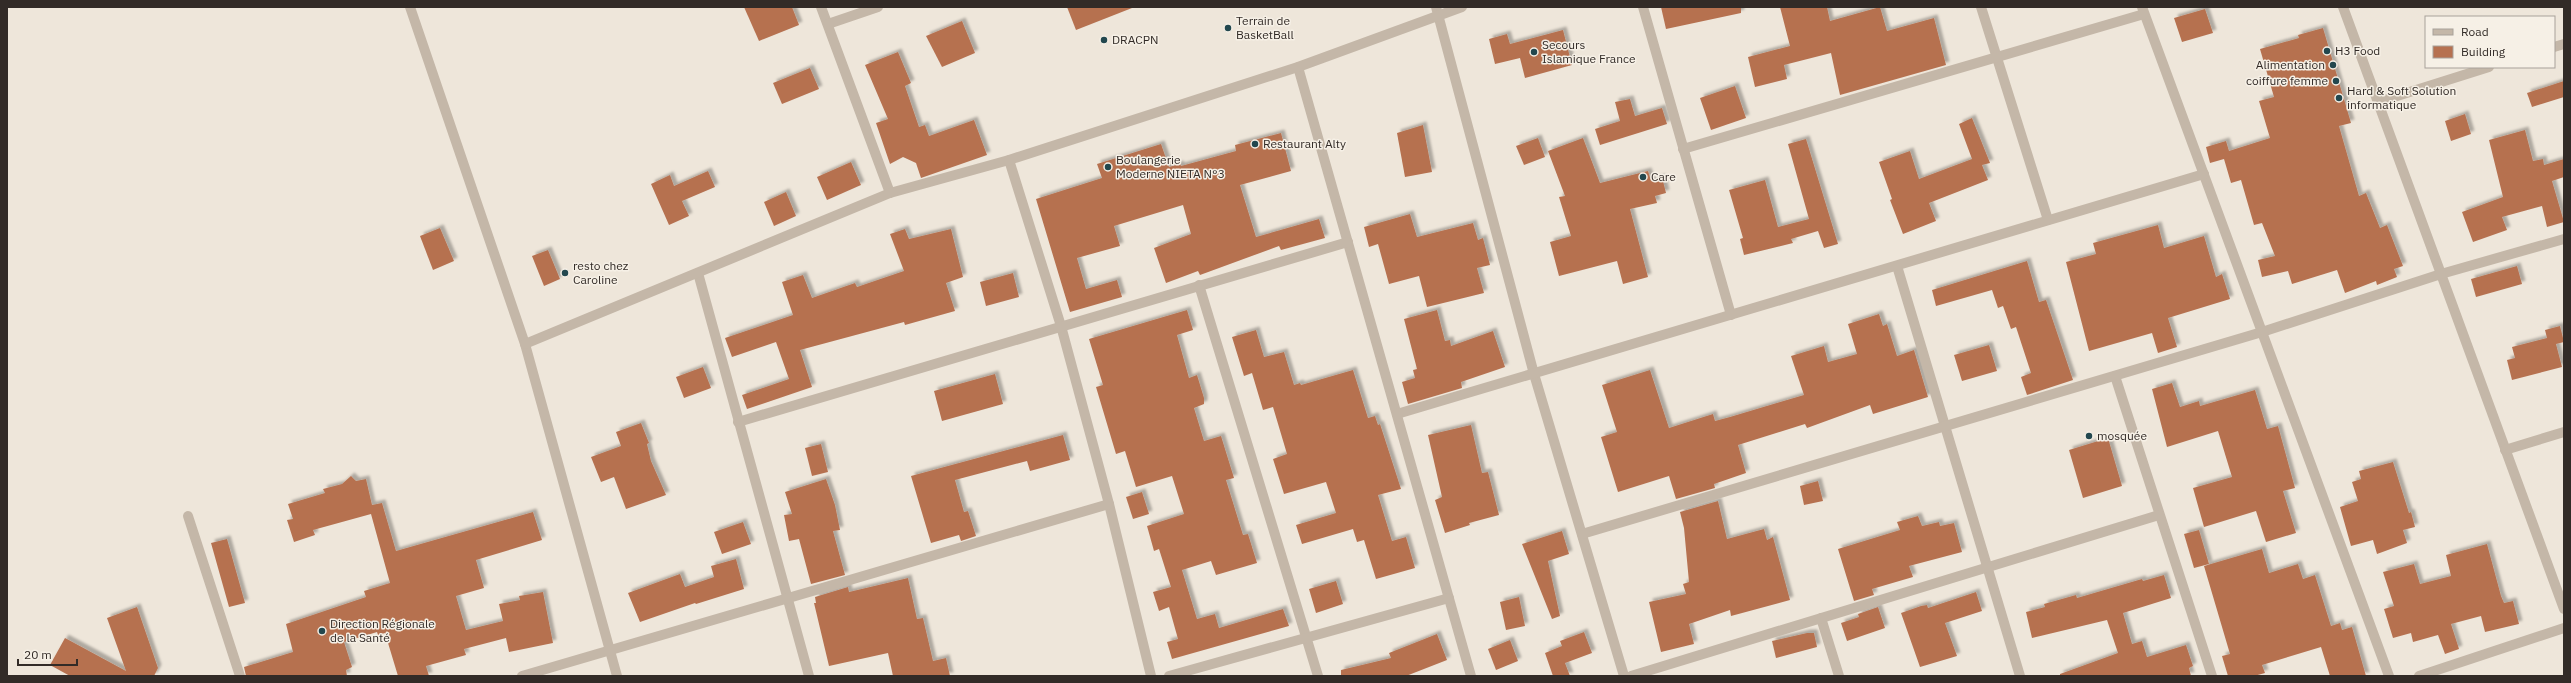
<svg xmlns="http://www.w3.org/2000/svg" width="2571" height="683" font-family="'IBM Plex Sans',sans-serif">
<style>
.building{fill:#b67150;filter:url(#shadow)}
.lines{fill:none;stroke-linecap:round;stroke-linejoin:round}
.minor{stroke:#c4b7a8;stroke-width:10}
.poi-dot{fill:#22474e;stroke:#f6f0e6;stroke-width:1.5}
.labels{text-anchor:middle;stroke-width:3;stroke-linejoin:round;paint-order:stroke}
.poi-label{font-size:12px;fill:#322b27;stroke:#f6f0e6;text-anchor:start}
</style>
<defs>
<filter id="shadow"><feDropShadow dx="3.5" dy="-3.5" stdDeviation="1" flood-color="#0004"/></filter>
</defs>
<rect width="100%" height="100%" fill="#eee6da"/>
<g class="building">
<polygon points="744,7 792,7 799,25 759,41"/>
<polygon points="1067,7 1132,7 1132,8 1076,30"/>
<polygon points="1661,7 1741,7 1741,13 1666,29"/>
<polygon points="1780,7 1827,7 1830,21 1880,7 1887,31 1934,18 1946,65 1840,95 1831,53 1784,65 1787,79 1755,87 1748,57 1790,46"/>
<polygon points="2205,9 2213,33 2182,42 2174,18"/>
<polygon points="962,21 975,53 942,67 926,36"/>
<polygon points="2323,28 2351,123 2339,126 2359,196 2366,193 2380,228 2387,225 2403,266 2394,269 2397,277 2377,285 2376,281 2345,293 2337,270 2292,284 2288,271 2262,277 2258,260 2275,256 2262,223 2254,225 2241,180 2231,183 2224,159 2210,163 2206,147 2226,141 2229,151 2270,138 2259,101 2274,97 2260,49 2299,38 2298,35"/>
<polygon points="1563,30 1572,65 1525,78 1520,58 1495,64 1489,39 1507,34 1510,44"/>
<polygon points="898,52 911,83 905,86 919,127 925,125 929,136 974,120 987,155 921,178 916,163 903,157 890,164 876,123 888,119 865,65"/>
<polygon points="810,68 819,89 782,104 773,83"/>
<polygon points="2564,81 2564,97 2532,107 2527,93"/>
<polygon points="1735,86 1746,118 1711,130 1700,98"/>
<polygon points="1630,99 1635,116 1662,108 1667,124 1600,145 1595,129 1620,121 1615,102"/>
<polygon points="2465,114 2471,134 2451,141 2445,121"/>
<polygon points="1972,118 1990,163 1982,165 1988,180 1929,203 1936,221 1903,234 1890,200 1892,199 1879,162 1910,151 1919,179 1972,159 1959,124"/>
<polygon points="1423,125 1432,172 1405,177 1397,133"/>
<polygon points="2525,130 2533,161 2543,159 2544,165 2564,159 2564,177 2552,181 2564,222 2547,227 2542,206 2502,217 2507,230 2473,242 2462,212 2503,197 2489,140"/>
<polygon points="1281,133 1291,171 1240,185 1256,237 1319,219 1325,238 1281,250 1279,246 1200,275 1198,271 1166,283 1154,248 1191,234 1183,205 1114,226 1120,246 1077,258 1086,289 1117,280 1122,297 1070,312 1036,199 1102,178 1097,164 1161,144 1169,167 1180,164 1181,166 1236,151 1235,145"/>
<polygon points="1538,138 1545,157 1524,165 1516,146"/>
<polygon points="1583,138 1600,183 1648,171 1651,181 1662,177 1666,193 1655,196 1657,203 1630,209 1648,277 1623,284 1617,261 1559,276 1550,242 1571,236 1559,197 1565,196 1548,151"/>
<polygon points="1806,139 1838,244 1824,248 1818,231 1791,239 1793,243 1744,255 1740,239 1743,238 1729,190 1765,180 1778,227 1809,219 1788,144"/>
<polygon points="851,162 861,185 827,200 817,177"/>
<polygon points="708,171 715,187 682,201 689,216 669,225 651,184 670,175 674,186"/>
<polygon points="786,192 796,216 774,226 764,202"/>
<polygon points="1410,214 1417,237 1473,223 1478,240 1483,238 1490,265 1477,268 1484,293 1427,307 1419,276 1389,284 1378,244 1369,247 1364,227"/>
<polygon points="2158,225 2164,248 2204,236 2216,277 2222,274 2230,299 2168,318 2177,347 2158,353 2152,333 2089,351 2066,262 2096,254 2093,243"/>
<polygon points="440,228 454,261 433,270 420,236"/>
<polygon points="905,229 909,239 951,229 963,277 946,283 955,311 905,325 904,322 800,350 812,387 747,409 742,395 789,379 776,342 732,357 725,338 793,315 782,282 803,275 812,298 855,283 857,287 904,271 890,234"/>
<polygon points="548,250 560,279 544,286 532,256"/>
<polygon points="2027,261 2039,302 2046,300 2073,380 2027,395 2021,377 2031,373 2016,327 2011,329 2003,306 1998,308 1992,290 1936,306 1932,290"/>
<polygon points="2517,266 2522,284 2476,297 2471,279"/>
<polygon points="1013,273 1019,297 986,306 980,282"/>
<polygon points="1187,310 1193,330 1177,335 1189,378 1197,375 1204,398 1204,404 1194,408 1204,441 1221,436 1234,478 1226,480 1243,535 1248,534 1257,563 1216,575 1211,561 1182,570 1197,619 1215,614 1219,628 1283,609 1289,626 1172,659 1167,642 1178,639 1169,607 1159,611 1153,592 1171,587 1159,549 1154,551 1147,526 1184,514 1172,476 1136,487 1125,451 1116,454 1096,387 1103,385 1089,339"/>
<polygon points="1437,310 1445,341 1450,340 1451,346 1493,331 1505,367 1461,382 1462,388 1408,404 1402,382 1415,378 1413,370 1417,369 1404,319"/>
<polygon points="1879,314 1883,326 1887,324 1897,356 1914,350 1928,397 1873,414 1870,405 1807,428 1805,424 1738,445 1746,473 1714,484 1715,488 1676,499 1669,476 1618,492 1601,437 1617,432 1602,385 1650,370 1669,428 1713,414 1715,421 1730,417 1804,395 1791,356 1824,346 1828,362 1857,354 1848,324"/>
<polygon points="2560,326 2564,342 2556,344 2562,367 2512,380 2507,360 2515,358 2512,347 2547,338 2545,330"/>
<polygon points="1256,330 1264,357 1284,352 1294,385 1300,383 1301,385 1353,370 1368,418 1375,416 1378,425 1380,424 1401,489 1378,495 1392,541 1406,537 1415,568 1376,579 1364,540 1357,542 1353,529 1302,544 1296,525 1336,513 1326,482 1284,494 1273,459 1287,454 1273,407 1263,410 1252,373 1244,376 1232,337"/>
<polygon points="1989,345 1997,371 1962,381 1954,355"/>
<polygon points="703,367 711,388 684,398 676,377"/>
<polygon points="995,374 1003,404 942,421 934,391"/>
<polygon points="2172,383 2180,407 2199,401 2200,406 2255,390 2267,429 2278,426 2295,488 2283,491 2296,533 2266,542 2256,511 2204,527 2193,488 2232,477 2218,431 2167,447 2152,389"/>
<polygon points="641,423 649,443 647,444 651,461 666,495 626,509 614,477 601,482 591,457 621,446 616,432"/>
<polygon points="1471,425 1482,473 1488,472 1499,515 1469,523 1470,525 1445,533 1435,500 1442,497 1428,435"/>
<polygon points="1063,435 1070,460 1030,471 1027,461 955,480 964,512 968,511 976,536 961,541 959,535 931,543 911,476"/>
<polygon points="2108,438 2122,486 2083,498 2069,450"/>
<polygon points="821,444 828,472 812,476 805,448"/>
<polygon points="2393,462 2409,513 2411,512 2415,527 2403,530 2407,543 2377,554 2373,540 2351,546 2340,507 2358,501 2352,482 2361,479 2359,471"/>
<polygon points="351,476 356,481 366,479 372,505 382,503 396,551 533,512 542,540 476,560 484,588 456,596 466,630 503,621 499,604 520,600 519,596 543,592 553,643 509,652 506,638 464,649 466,655 426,666 429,676 398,676 385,633 378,635 377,632 344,642 352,667 346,670 347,676 246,676 244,667 293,652 286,624 366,597 364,591 390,583 371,514 313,530 315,535 294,542 287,520 293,519 288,504 325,493 323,489 342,484"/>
<polygon points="826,479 835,505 840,530 833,531 845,575 811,584 799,539 789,541 784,515 792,514 785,492"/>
<polygon points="1818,481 1823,501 1804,505 1800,486"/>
<polygon points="1142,492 1149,514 1133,519 1126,497"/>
<polygon points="1718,501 1727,539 1764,529 1767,540 1773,537 1790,600 1731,616 1730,610 1689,624 1694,644 1661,652 1649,602 1686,594 1683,584 1689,582 1684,528 1680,512"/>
<polygon points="1918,516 1922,526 1939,522 1940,526 1954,523 1962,552 1909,566 1913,577 1872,589 1874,595 1854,601 1838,549 1900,530 1897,522"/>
<polygon points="743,522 751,544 722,554 714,532"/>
<polygon points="2199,530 2209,564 2194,568 2184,534"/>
<polygon points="1562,531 1569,554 1548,561 1560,616 1552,619 1522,544"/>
<polygon points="227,539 245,603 229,607 211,543"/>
<polygon points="2487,544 2501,596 2504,603 2513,601 2519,624 2485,632 2481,616 2451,624 2459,649 2445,654 2438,635 2413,642 2411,633 2393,638 2384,609 2394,606 2383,572 2414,564 2420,584 2451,576 2446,555"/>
<polygon points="2262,549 2269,573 2298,564 2303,579 2315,575 2331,626 2340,623 2342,630 2352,627 2366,676 2330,676 2321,647 2262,665 2265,673 2254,676 2228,676 2222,656 2230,654 2204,566"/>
<polygon points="736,559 744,589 696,604 695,603 640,622 628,593 680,574 685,587 714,577 711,566"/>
<polygon points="2164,575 2171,598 2123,613 2132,644 2142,641 2147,657 2186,645 2193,666 2189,668 2191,676 2060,676 2060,674 2118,653 2107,620 2032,638 2026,612 2045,607 2044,604 2076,595 2077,598 2142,579 2143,581"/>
<polygon points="908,578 917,619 923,618 933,661 946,658 950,676 893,676 888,653 829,666 814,603 816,603 815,597 848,587 849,592"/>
<polygon points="1336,581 1343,604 1316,613 1309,589"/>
<polygon points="1976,592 1982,611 1945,623 1957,656 1920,667 1901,613 1921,606 1927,605 1928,608"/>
<polygon points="1519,597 1525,626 1506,630 1500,602"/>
<polygon points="137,607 158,668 154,676 70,676 50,665 65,638 126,671 107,618"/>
<polygon points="1878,607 1885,628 1847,641 1841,623 1859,617 1858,614"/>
<polygon points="1584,632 1592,653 1565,663 1570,676 1553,676 1545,653 1562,646 1560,641"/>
<polygon points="1807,633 1814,633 1817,647 1776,658 1772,641"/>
<polygon points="1437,634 1447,660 1406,676 1341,676 1341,670 1391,658 1389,653"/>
<polygon points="1510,640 1518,661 1496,670 1488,649"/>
</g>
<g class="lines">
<g class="minor">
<polyline points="410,7 525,344 617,676"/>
<polyline points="821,7 890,193"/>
<polyline points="1436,7 1534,374 1624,676"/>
<polyline points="1643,7 1731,315"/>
<polyline points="1981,7 2048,220"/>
<polyline points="2142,7 2389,676"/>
<polyline points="2343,7 2564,609"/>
<polyline points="828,24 878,7"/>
<polyline points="2554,47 2564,44"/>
<polyline points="1298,67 1471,676"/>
<polyline points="2378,102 2489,67"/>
<polyline points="1683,149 2144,14"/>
<polyline points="1009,160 1061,326 1109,504 1151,676"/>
<polyline points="1897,266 2020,676"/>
<polyline points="698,273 809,676"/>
<polyline points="1199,285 1318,676"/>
<polyline points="525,344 890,193 1009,160 1298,67 1462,7"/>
<polyline points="2115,376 2212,676"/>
<polyline points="1397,414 2204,174"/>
<polyline points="738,422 1348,242"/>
<polyline points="2505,450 2564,432"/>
<polyline points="188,516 240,676"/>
<polyline points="1582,534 2262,332 2441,274 2564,239"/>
<polyline points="1821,618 1839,676"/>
<polyline points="522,676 1109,504"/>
<polyline points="1169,676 1449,598"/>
<polyline points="1631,676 2159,515"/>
<polyline points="2419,676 2564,628"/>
</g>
</g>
<g class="poi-dot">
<circle cx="1228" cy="28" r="4"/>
<circle cx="1104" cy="40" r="4"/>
<circle cx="2327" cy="51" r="4"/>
<circle cx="1534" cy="52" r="4"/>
<circle cx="2333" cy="65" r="4"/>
<circle cx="2336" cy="81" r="4"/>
<circle cx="2339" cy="98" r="4"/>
<circle cx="1255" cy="144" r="4"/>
<circle cx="1108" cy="167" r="4"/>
<circle cx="1643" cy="177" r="4"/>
<circle cx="565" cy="273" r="4"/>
<circle cx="2089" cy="436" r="4"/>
<circle cx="322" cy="631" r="4"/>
</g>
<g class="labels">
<g class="poi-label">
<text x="1236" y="25">Terrain de<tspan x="1236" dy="14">BasketBall</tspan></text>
<text x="1112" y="44">DRACPN</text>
<text x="1542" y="49">Secours<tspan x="1542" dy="14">Islamique France</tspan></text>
<text x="2335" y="55">H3 Food</text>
<text x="2325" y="69" text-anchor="end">Alimentation</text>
<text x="2328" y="85" text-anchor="end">coiffure femme</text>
<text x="2347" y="95">Hard &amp; Soft Solution<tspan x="2347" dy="14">informatique</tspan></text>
<text x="1263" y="148">Restaurant Alty</text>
<text x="1116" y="164">Boulangerie<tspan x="1116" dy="14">Moderne NIETA N°3</tspan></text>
<text x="1651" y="181">Care</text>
<text x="573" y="270">resto chez<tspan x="573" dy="14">Caroline</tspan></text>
<text x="2097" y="440">mosquée</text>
<text x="330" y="628">Direction Régionale<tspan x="330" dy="14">de la Santé</tspan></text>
</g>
</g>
<rect width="2571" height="683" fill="none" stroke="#322b27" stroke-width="16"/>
<rect x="2425" y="16" width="130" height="52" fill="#f6f0e6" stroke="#a8a19a"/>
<rect x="2433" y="29" width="20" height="6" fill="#c4b7a8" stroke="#a8a19a"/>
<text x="2461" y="36" font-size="12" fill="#322b27">Road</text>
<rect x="2433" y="46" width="20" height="12" fill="#b67150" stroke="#a8a19a"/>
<text x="2461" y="56" font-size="12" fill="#322b27">Building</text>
<path d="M18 659v6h59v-6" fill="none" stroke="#322b27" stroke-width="2"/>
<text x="24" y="659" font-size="12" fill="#322b27" stroke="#f6f0e6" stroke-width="3" paint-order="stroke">20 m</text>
</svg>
